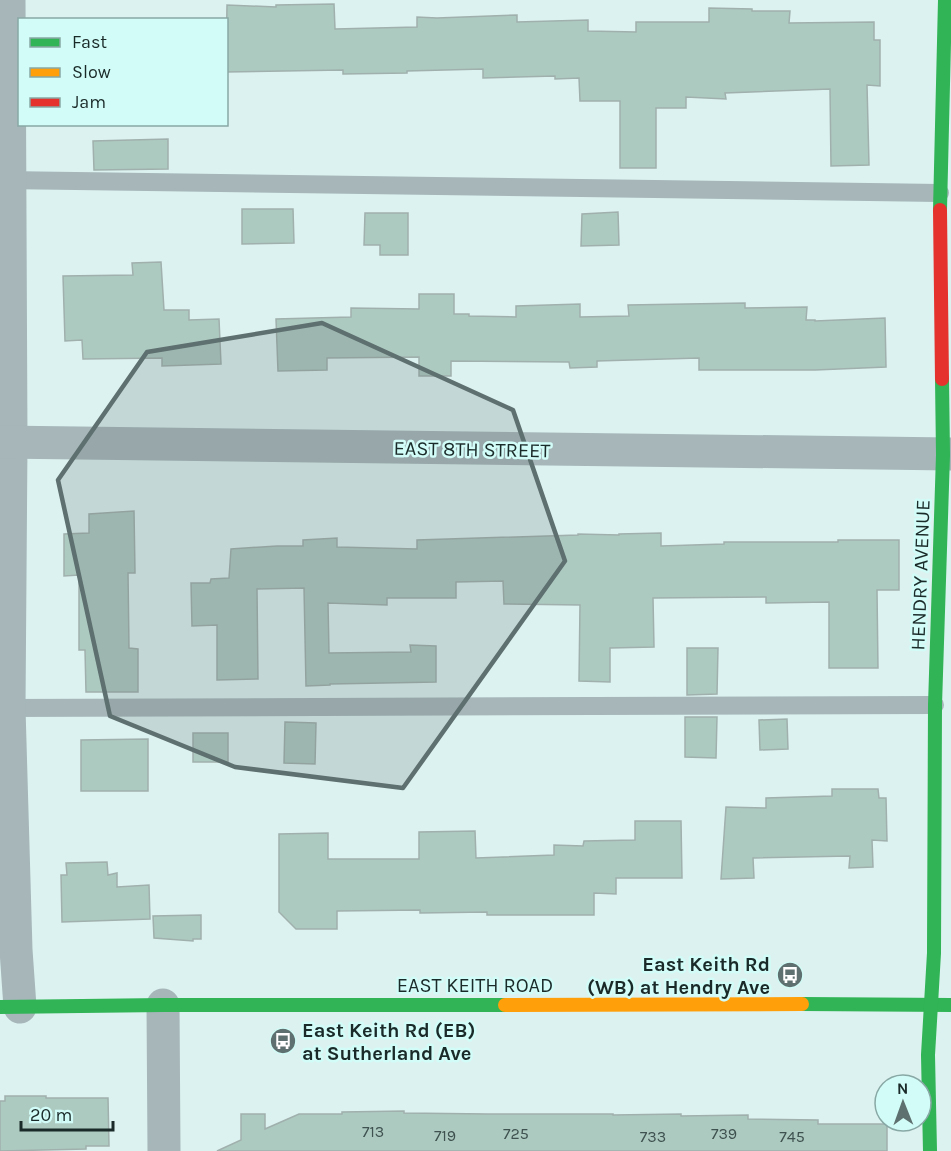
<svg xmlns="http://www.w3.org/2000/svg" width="951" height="1151" font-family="Karla,sans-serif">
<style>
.building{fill:#adcac1;stroke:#a0b0ac;stroke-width:1.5}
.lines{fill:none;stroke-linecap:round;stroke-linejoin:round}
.lane{stroke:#a6b6b9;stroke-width:18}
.street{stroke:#a6b6b9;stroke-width:33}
.fast{stroke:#30b455;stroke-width:14}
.slow{stroke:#ff9f0a;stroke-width:14}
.jam{stroke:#e5322d;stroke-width:14}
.marked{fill:#5e706f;fill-opacity:0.2;stroke:#5e706f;stroke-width:4.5;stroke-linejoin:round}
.labels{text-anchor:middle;stroke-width:5;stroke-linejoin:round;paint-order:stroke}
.number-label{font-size:16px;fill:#3f524f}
.street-label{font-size:20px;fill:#1a2a29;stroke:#d2fcf7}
.poi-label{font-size:20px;font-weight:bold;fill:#1a2a29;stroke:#d2fcf7;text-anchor:end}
</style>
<rect width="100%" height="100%" fill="#dcf2f0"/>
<g class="building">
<polygon points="334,4 335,29 417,27 417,17 437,18 517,15 517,22 588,20 588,31 636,32 636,22 709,22 709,8 752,9 752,11 790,11 789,23 874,22 874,40 880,40 880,86 867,85 869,165 831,166 830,89 725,93 726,99 686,97 686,108 656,108 656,168 620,168 620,101 580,101 579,78 555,79 555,76 483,78 483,69 407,71 407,73 343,74 343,70 226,72 227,5 276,7 276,5"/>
<polygon points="168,139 168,169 94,170 93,141"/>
<polygon points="242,209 293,209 294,243 242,244"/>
<polygon points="618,212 619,245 581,246 582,214"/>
<polygon points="365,213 408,213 408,255 380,255 380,245 364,245"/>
<polygon points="161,262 164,310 189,310 189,320 219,319 221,364 162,366 162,358 83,359 82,340 65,341 63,276 133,275 132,263"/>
<polygon points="419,294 454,294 454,314 469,314 469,316 516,317 516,306 580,304 580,317 629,316 628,305 745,303 745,308 807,307 806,320 815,320 815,321 885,318 886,367 815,370 699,370 699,358 597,361 597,367 570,368 569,362 451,361 451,376 419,376 419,357 327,358 327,370 278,371 276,319 351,317 351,308 419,309"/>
<polygon points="134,511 135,573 128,573 129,648 138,649 138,692 86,692 85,650 79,650 79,575 64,576 64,534 89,533 89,514"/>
<polygon points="661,533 661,546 724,544 724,542 838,542 838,540 899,540 899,590 877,590 878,668 829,668 829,602 766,603 766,597 653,598 654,647 610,648 610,682 579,681 580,605 504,604 503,581 456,582 456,598 387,598 387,605 328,603 329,653 411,652 410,645 436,646 436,682 330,684 330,685 306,686 304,588 257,589 258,679 217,680 217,625 192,626 191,583 210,583 211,579 229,578 231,549 277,546 303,546 303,540 337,538 337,547 417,549 417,540 578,535 578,534 619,535 619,534"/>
<polygon points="687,648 718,648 717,694 687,695"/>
<polygon points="685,717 717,717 716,758 685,757"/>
<polygon points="787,719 788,749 760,750 759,720"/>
<polygon points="285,722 316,723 315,764 284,763"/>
<rect x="193" y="733" width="35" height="29"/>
<polygon points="148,739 148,791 81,791 81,740"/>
<polygon points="832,789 878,789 879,798 886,798 887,841 872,840 873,867 849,868 850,856 753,858 754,878 721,879 726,807 766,808 766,798 832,796"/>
<polygon points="635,821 681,821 682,878 616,878 616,894 594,893 594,915 487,915 487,912 420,913 420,910 337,911 337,929 296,929 279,912 279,834 328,833 328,859 419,859 419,832 475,831 476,858 554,855 554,845 583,846 584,841 635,840"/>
<polygon points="107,862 108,875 117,873 117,887 149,885 150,919 62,922 61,875 67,875 66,863"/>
<polygon points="201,915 201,939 193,939 193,941 154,938 153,916"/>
<polygon points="5,1096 46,1096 46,1098 108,1098 109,1146 86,1146 86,1149 0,1151 0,1101 5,1101"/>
<polygon points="404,1111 404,1113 488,1114 613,1114 613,1115 681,1114 681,1116 748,1115 748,1119 818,1120 818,1124 887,1124 887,1151 217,1151 241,1140 241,1114 265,1114 265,1129 299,1114 342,1114 342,1112"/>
</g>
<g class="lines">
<g class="lane">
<polyline points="3,180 940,193"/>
<polyline points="2,708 935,705"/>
</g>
<g class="street">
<polyline points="9,0 11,442 9,708 16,950 20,1007"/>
<polyline points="0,442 951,454"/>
<polyline points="163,1005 164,1151"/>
</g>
<g class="fast">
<polyline points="940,210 945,0"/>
<polyline points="802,1004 951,1005"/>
<polyline points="0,1007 163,1005 505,1005"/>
<polyline points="930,1151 928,1055 934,953 935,705 943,455 942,379"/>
</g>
<polyline class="slow" points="505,1005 802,1004"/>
<polyline class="jam" points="940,210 942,379"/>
</g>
<path class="marked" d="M322 323 513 410 565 561 403 788 235 767 110 716 58 480 147 352Z"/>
<defs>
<g id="bus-disc" transform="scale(1.35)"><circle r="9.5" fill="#5e706f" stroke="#d2fcf7"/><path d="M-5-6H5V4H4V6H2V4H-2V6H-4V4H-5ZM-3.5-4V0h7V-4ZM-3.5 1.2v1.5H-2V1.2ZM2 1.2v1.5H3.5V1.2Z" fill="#fff"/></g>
</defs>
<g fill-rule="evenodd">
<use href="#bus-disc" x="790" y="975"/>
<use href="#bus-disc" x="283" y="1041"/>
</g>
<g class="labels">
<g class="number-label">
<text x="373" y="1137">713</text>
<text x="516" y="1139">725</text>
<text x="724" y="1139">739</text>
<text x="445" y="1141">719</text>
<text x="653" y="1142">733</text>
<text x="792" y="1142">745</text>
</g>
<g class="street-label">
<text transform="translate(472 449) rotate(1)" y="7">EAST 8TH STREET</text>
<text transform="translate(920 575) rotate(-88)" y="7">HENDRY AVENUE</text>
<text x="475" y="992">EAST KEITH ROAD</text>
</g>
<g class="poi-label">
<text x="770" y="971">East Keith Rd<tspan x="770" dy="23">(WB) at Hendry Ave</tspan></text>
<text x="302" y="1037" text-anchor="start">East Keith Rd (EB)<tspan x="302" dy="23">at Sutherland Ave</tspan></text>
</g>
</g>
<rect x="18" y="18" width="210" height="108" fill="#d2fcf7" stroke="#88a8a5" stroke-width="1.5"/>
<rect x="30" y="38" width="30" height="9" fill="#30b455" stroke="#88a8a5" stroke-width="1.5"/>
<text x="72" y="48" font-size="18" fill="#1a2a29">Fast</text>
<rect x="30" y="68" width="30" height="9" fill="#ff9f0a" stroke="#88a8a5" stroke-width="1.5"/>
<text x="72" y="78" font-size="18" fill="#1a2a29">Slow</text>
<rect x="30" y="98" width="30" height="9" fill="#e5322d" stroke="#88a8a5" stroke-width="1.5"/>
<text x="72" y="108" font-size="18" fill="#1a2a29">Jam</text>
<g transform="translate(903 1103) rotate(359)"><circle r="28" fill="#d2fcf7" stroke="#88a8a5" stroke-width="1.5"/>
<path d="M0-4.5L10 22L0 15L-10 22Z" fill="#5e706f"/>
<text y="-9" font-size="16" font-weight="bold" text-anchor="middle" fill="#1a2a29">N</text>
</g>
<path d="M21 1121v9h92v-9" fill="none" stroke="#1a2a29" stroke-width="3"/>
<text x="30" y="1121" font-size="18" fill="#1a2a29" stroke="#d2fcf7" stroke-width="4.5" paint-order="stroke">20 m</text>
</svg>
